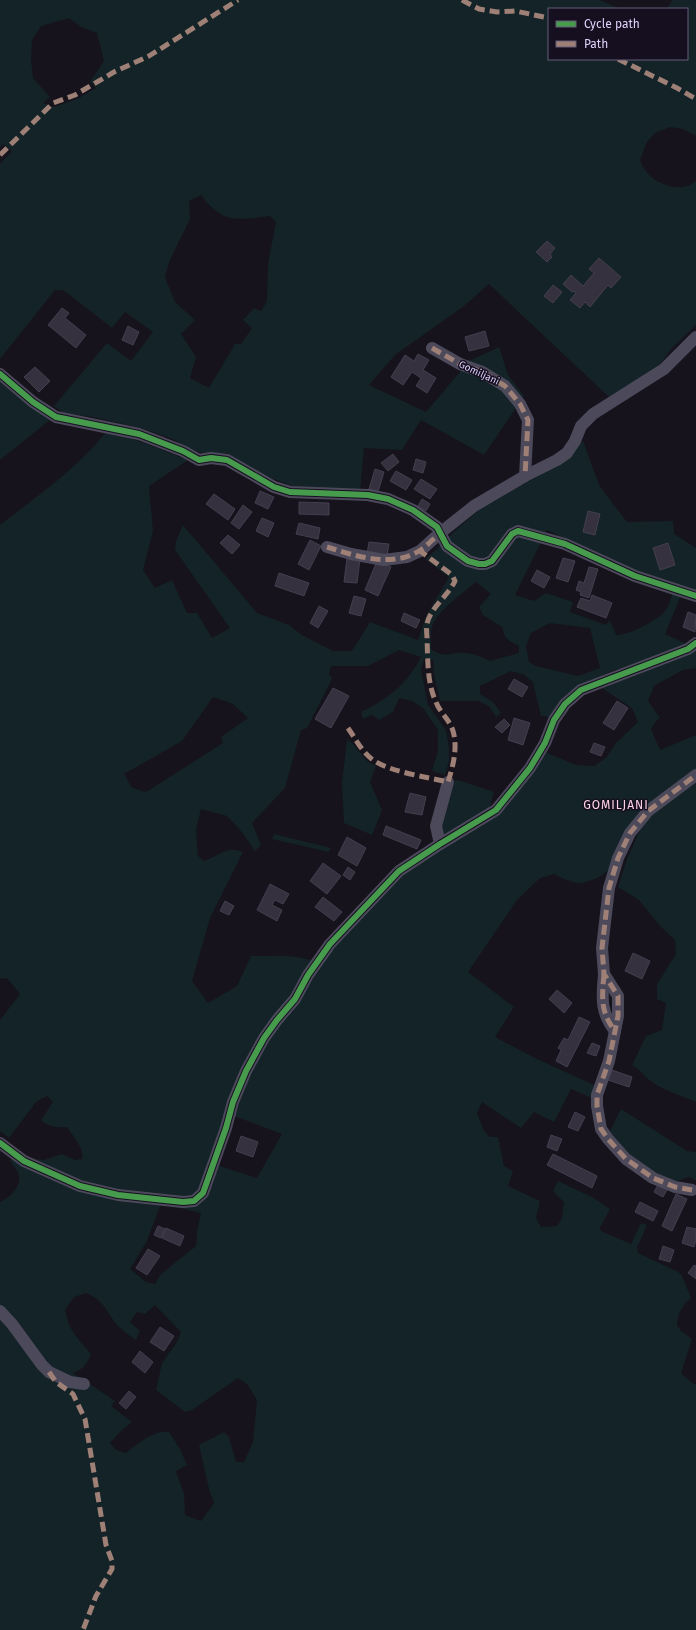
<svg xmlns="http://www.w3.org/2000/svg" width="696" height="1630" viewBox="0 0 696 1630" font-family="'Fira Sans',sans-serif">
<rect width="100%" height="100%" fill="#16131c"/>
<g fill="#132327" fill-rule="evenodd">
<path d="M0 0H600L620 9H549V59H687V9H667L672 0H696V136L683 129 670 127 655 133 647 142 640 160C642 164 643 168 646 171 656 185 682 194 696 181V325L671 349 658 367 609 397 489 284 464 306 395 355 369 385 426 412 469 361 499 347 508 375 524 396 484 455 421 420 402 450 364 448 360 491 295 487 258 473 233 459 228 453H203L185 447 173 439 141 428 93 417 64 413 54 406 107 343 131 361 153 332 125 312 112 328 63 290H55L0 359V164L12 151 3 144 0 147ZM69 18 81 27 97 33 104 61 90 82 96 88 77 99 54 107 43 103 50 97 33 78 31 60 32 40 41 26ZM201 195C223 224 236 220 270 216L276 222 268 264 267 301 261 311 254 308 243 320 252 328 241 344H235L209 388 190 378 196 357 181 334 195 320 175 302 165 277 169 262 190 219 189 201Z"/>
<path d="M0 382 50 420 0 460Z"/>
<path d="M106 432 136 440 188 460 149 486 153 531 143 570 155 588 172 580 187 613H197L212 638 230 628 175 550 176 541 183 525 257 613 289 625 302 635 333 651H352L370 622 418 640 426 616 449 577 425 559 436 550 459 527 483 507 536 477 583 441 599 485 627 522 673 521 674 534 696 548V591L637 572 547 530 515 595 534 601 546 593 573 602 570 612 606 625 610 620 616 635C628 636 658 620 666 610 669 605 671 597 673 592L681 595 665 634 689 645 617 670 616 669 572 690 564 697 551 717 541 716 533 682 524 675 511 671 480 686V694L493 702 501 713 496 717 489 706 478 701H440L434 675 433 660 424 658 421 670 428 705 446 730 449 748V761L445 775 432 771 438 751V730L423 708 412 701 399 698 393 712 379 720 372 715 363 719 361 712C388 699 407 684 421 657L399 650 368 666H331L329 675 332 677 331 681 307 728 301 730 285 788 252 823 261 845 255 851 241 831 227 816 201 809 196 829 198 856 204 861C219 856 226 845 243 852L210 918 192 981 208 1003 237 986 251 956C278 956 296 953 321 964L334 946 403 875 506 808 545 752 576 765 594 766 606 758 616 743 638 722 632 708 600 687 696 648V668L683 670 654 686 648 701 660 718 656 721 651 729 660 750 696 735V1102C680 1095 661 1090 648 1079 641 1073 641 1070 632 1065L646 1036 662 1030 666 1003 657 999V984L676 954 675 940 660 926 639 900 618 887 627 859 640 830 628 826C621 840 617 855 610 868 606 876 585 884 577 883 569 881 561 878 554 874L540 878 517 900 468 972 514 1007 495 1037 535 1058 594 1085 592 1098 571 1089 554 1122 534 1112 521 1128 482 1102 477 1113 484 1131 490 1137H498L504 1166 513 1171 508 1186 540 1201 536 1218 541 1227 557 1226 562 1218 564 1202 553 1191 558 1181 594 1198 610 1209 600 1228 601 1231 631 1244 641 1223 647 1225 637 1248 638 1253 678 1272 682 1276 691 1298C682 1306 678 1312 677 1325L681 1331 692 1339 681 1373 692 1383 696 1384V1630H0V1202C10 1198 21 1187 19 1175 18 1170 13 1165 10 1161L13 1157 44 1160 62 1154 75 1160 82 1159C84 1148 73 1136 67 1127 58 1128 48 1127 41 1120L53 1102 47 1096 36 1102 9 1138 0 1131V1020L20 994 7 978 0 979V525C37 496 77 469 106 432ZM476 582 491 594 479 607 483 615 502 627 505 637 511 642 519 646V653L490 661C481 657 474 653 465 653 449 651 448 660 431 649 431 643 430 633 432 627 437 611 463 593 476 582ZM550 623 590 628 600 668 578 676 536 666 529 662 526 646 531 633ZM213 697 233 704 248 718 221 737 223 743 146 792 132 788 124 774 182 741ZM226 1113 282 1134 257 1178 210 1163ZM160 1206H171L201 1213 197 1231 196 1246 161 1274 155 1284 146 1282 130 1269 147 1241ZM86 1293C104 1300 107 1313 118 1326 123 1331 130 1336 136 1340L140 1331 130 1322 137 1312 145 1314 155 1305 181 1332 177 1342 162 1363 156 1390 185 1412 192 1410 238 1378 247 1384 257 1400 253 1442 244 1462H236L229 1437 224 1432 199 1445 209 1489 214 1503 201 1521 185 1515 184 1494 176 1471 187 1465 180 1449 169 1432C153 1430 139 1443 126 1453L116 1450 110 1443 121 1431 132 1422 111 1406 115 1401 73 1373C83 1369 87 1365 91 1354L75 1335 69 1325 65 1310 74 1297Z"/>
<path d="M347 740 352 743 367 761 376 766 370 782 382 810 372 835 344 823 342 783Z"/>
<path d="M458 780 494 792 489 809 446 837 442 834 441 827 453 781Z"/>
<path d="M274 834 331 848 329 852 272 839Z"/>
<path d="M621 1109 687 1151 696 1152V1180L688 1177 675 1182 657 1175 631 1155 609 1133Z"/>
</g>
<g fill="#36313e" stroke="#443e4f">
<path d="M547 241 555 248 550 254 552 257 547 262 536 252Z"/>
<path d="M599 258 621 277 611 288 608 285 590 307 585 302 580 308 570 300 576 293 574 291 572 292 563 284 571 275 583 286 594 273 589 269Z"/>
<path d="M553 285 562 292 553 303 544 296Z"/>
<path d="M62 308 69 313 65 318 86 335 76 348 48 325Z"/>
<path d="M128 326 139 332 133 345 122 340Z"/>
<path d="M485 331 489 346 469 351 465 337Z"/>
<path d="M418 354 429 360 423 370 436 378 427 393 416 386 421 378 412 372 403 385 391 377 405 355 414 361Z"/>
<path d="M35 367 50 381 39 392 24 377Z"/>
<path d="M393 454 399 462 388 471 381 463Z"/>
<path d="M416 459 426 462 423 473 413 470Z"/>
<path d="M375 469 384 472 378 492 369 489Z"/>
<path d="M396 471 412 480 406 490 390 481Z"/>
<path d="M421 479 437 489 430 499 414 489Z"/>
<path d="M260 491 274 497 268 509 255 503Z"/>
<path d="M214 494 235 509 228 520 206 504Z"/>
<path d="M422 499 430 504 426 511 418 506Z"/>
<path d="M299 502 329 503V515L299 514Z"/>
<path d="M243 505 252 512 239 529 231 523Z"/>
<path d="M588 511 600 514 595 535 583 532Z"/>
<path d="M262 518 274 523 268 537 256 531Z"/>
<path d="M299 523 320 528 318 539 296 534Z"/>
<path d="M228 535 240 545 232 554 220 543Z"/>
<path d="M310 540 321 546 309 570 298 564Z"/>
<path d="M369 542 389 544 387 556 367 554Z"/>
<path d="M668 543 675 565 660 570 653 548Z"/>
<path d="M347 558 360 559 357 583 344 582Z"/>
<path d="M563 558 575 561 568 582 556 578Z"/>
<path d="M377 561 391 567 378 596 365 590Z"/>
<path d="M589 567 598 569 589 598 580 595 581 592 576 590 579 581 584 583Z"/>
<path d="M537 570 550 577 544 588 531 581Z"/>
<path d="M279 573 309 583 304 596 275 586Z"/>
<path d="M592 595 612 603 606 618 577 607 581 598 590 601Z"/>
<path d="M354 596 366 599 361 616 349 613Z"/>
<path d="M319 606 328 611 318 628 310 623Z"/>
<path d="M688 612 696 615 695 632 683 627Z"/>
<path d="M404 613 420 620 416 628 401 621Z"/>
<path d="M514 679 528 687 522 697 508 689Z"/>
<path d="M333 688 349 696 331 728 315 719Z"/>
<path d="M617 701 628 708 614 730 603 723Z"/>
<path d="M514 718 530 723 523 745 508 740Z"/>
<path d="M504 719 510 725 502 733 495 727Z"/>
<path d="M594 743 605 747 601 756 590 752Z"/>
<path d="M410 793 426 797 422 815 405 812Z"/>
<path d="M386 826 421 840 417 849 383 835Z"/>
<path d="M347 837 366 848 357 866 338 855Z"/>
<path d="M323 863 341 876 327 894 310 881Z"/>
<path d="M348 867 355 872 350 880 343 875Z"/>
<path d="M270 884 289 894 283 904 275 900 272 905 282 910 277 921 257 910Z"/>
<path d="M323 897 342 912 334 921 315 907Z"/>
<path d="M225 901 234 906 229 915 220 911Z"/>
<path d="M633 953 650 961 642 979 625 971Z"/>
<path d="M557 990 572 1003 564 1013 549 999Z"/>
<path d="M579 1017 590 1022 567 1067 556 1061 561 1050 558 1048 564 1038 568 1040Z"/>
<path d="M592 1043 600 1046 596 1056 587 1053Z"/>
<path d="M612 1070 632 1077 629 1087 608 1080Z"/>
<path d="M575 1112 585 1117 578 1131 568 1127Z"/>
<path d="M551 1135 562 1139 557 1151 547 1147Z"/>
<path d="M241 1136 258 1142 253 1157 236 1151Z"/>
<path d="M553 1154 597 1176 592 1188 547 1165Z"/>
<path d="M659 1183 668 1188 663 1197 654 1192Z"/>
<path d="M676 1194 687 1199 672 1231 662 1226Z"/>
<path d="M640 1202 658 1211 653 1221 635 1212Z"/>
<path d="M158 1226 165 1229 161 1238 154 1235Z"/>
<path d="M687 1227 696 1229V1240L694 1247 682 1243Z"/>
<path d="M166 1228 184 1236 180 1246 162 1238Z"/>
<path d="M663 1246 674 1250 670 1262 659 1259Z"/>
<path d="M148 1249 160 1256 147 1275 136 1268Z"/>
<path d="M694 1265 696 1266V1279L688 1273Z"/>
<path d="M160 1327 174 1336 164 1351 150 1342Z"/>
<path d="M140 1351 153 1362 145 1373 132 1362Z"/>
<path d="M129 1391 136 1397 126 1409 119 1403Z"/>
</g>
<g fill="none" stroke-linecap="round" stroke-linejoin="round">
<g stroke="#4c495b" stroke-width="12">
<path d="M432 348 460 364 482 372 505 386 520 404 528 420 525 476"/>
<path d="M0 374 33 402 56 417 139 434 183 451 199 460 211 458 227 460 274 487 290 492 368 495 388 499 413 510 437 527 447 546 468 561 479 564H485L492 561 512 534 518 531 565 544 635 576 696 596"/>
<path d="M327 547 351 554 384 560 407 557 420 551 440 533 474 506 525 476 557 460 567 453 575 441 581 426 593 414 664 369 696 337"/>
<path d="M440 844 436 826 448 782"/>
<path d="M604 974C602 997 600 1012 615 1031"/>
<path d="M0 1143 24 1161 80 1186 118 1195 183 1202 194 1201 203 1193 226 1128 233 1102 246 1071 264 1038 277 1020 295 999 308 975 330 944 399 871 440 844 496 810 530 768 545 743 554 720 565 704 581 690 688 649 696 643"/>
<path d="M692 1190 675 1187 653 1178 626 1159 608 1139 601 1129 597 1106V1095L609 1061 618 1016V996L604 974 602 948 609 888 618 858 630 833 648 811 696 775"/>
<path d="M0 1311 12 1324 42 1365 49 1372 70 1382 84 1384"/>
</g>
<g stroke="#9e8076" stroke-width="5" stroke-dasharray="10 5" stroke-linecap="butt">
<path d="M462 0 479 9 497 12 515 11 549 18"/>
<path d="M618 59 677 88 696 99"/>
<path d="M0 155 53 103 75 95 114 72 149 56 238 0"/>
<path d="M432 348 460 364 482 372 505 386 520 404 528 420 525 476"/>
<path d="M327 547C355 556 392 568 419 551 427 546 433 539 440 533"/>
<path d="M348 728C355 738 362 752 373 760 390 772 427 777 448 782 453 766 458 748 453 731 450 720 440 713 436 702 427 683 428 661 427 639 427 635 426 629 427 624 430 608 448 596 455 581L452 575 420 551"/>
<path d="M604 974C602 997 600 1012 615 1031"/>
<path d="M692 1190 675 1187 653 1178 626 1159 608 1139 601 1129 597 1106V1095L609 1061 618 1016V996L604 974 602 948 609 888 618 858 630 833 648 811 696 775"/>
<path d="M49 1372 56 1382 73 1394 85 1419 106 1545 112 1561V1569L96 1596 83 1630"/>
</g>
<defs>
<g id="cycleway">
<path d="M0 374 33 402 56 417 139 434 183 451 199 460 211 458 227 460 274 487 290 492 368 495 388 499 413 510 437 527 447 546 468 561 479 564H485L492 561 512 534 518 531 565 544 635 576 696 596"/>
<path d="M0 1143 24 1161 80 1186 118 1195 183 1202 194 1201 203 1193 226 1128 233 1102 246 1071 264 1038 277 1020 295 999 308 975 330 944 399 871 440 844 496 810 530 768 545 743 554 720 565 704 581 690 688 649 696 643"/>
</g>
</defs>
<use href="#cycleway" stroke="#150f20" stroke-width="8"/>
<use href="#cycleway" stroke="#469c4c" stroke-width="6"/>
</g>
<g text-anchor="middle" dominant-baseline="central" stroke-width="3" stroke-linejoin="round" paint-order="stroke">
<g font-size="10" fill="#ded2fb" stroke="#150f20">
<text transform="translate(479 373) rotate(25)">Gomiljani</text>
</g>
<g font-size="12" letter-spacing="1" fill="#fbd3e5" stroke="#150f20">
<text x="616" y="805">GOMILJANI</text>
</g>
</g>
<rect x="548" y="8" width="140" height="52" fill="#150f20" stroke="#655d78"/>
<rect x="556" y="21" width="20" height="6" fill="#469c4c" stroke="#655d78"/>
<text x="584" y="28" font-size="12" fill="#ded2fb">Cycle path</text>
<rect x="556" y="41" width="20" height="6" fill="#9e8076" stroke="#655d78"/>
<text x="584" y="48" font-size="12" fill="#ded2fb">Path</text>
</svg>
